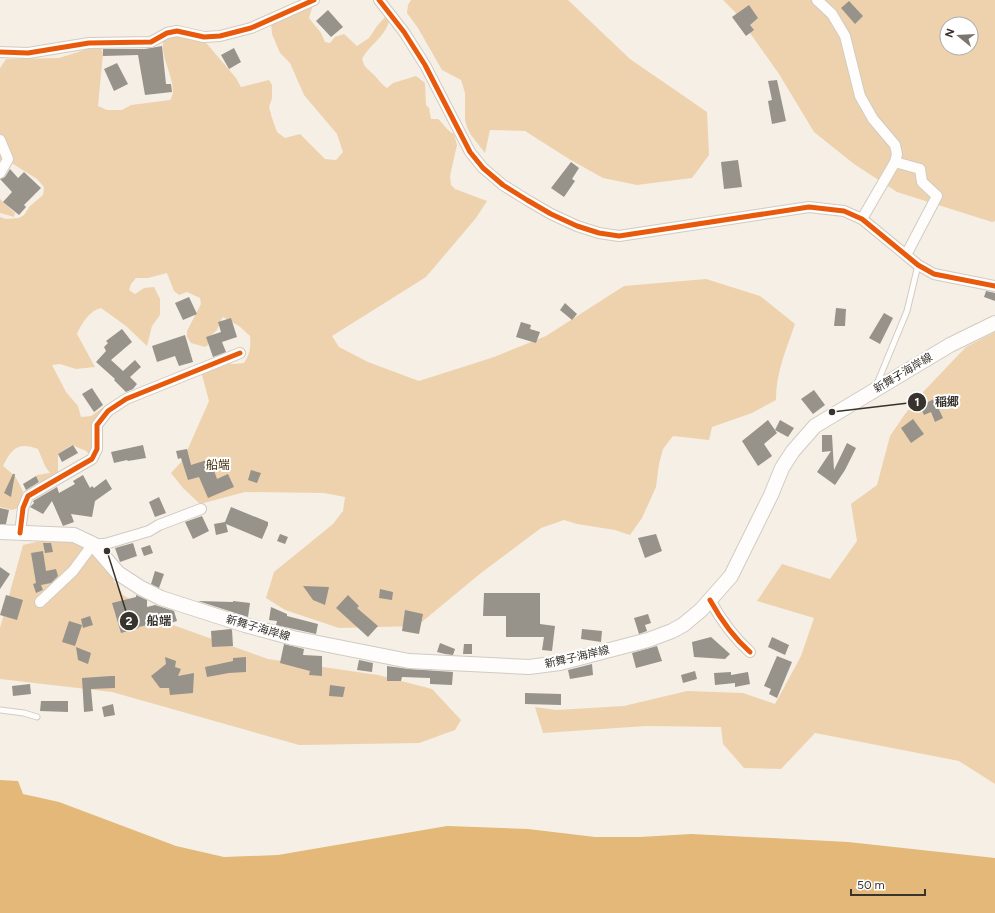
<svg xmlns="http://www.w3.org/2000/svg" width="995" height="913" viewBox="0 0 995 913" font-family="Figtree,'Noto Sans JP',sans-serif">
<rect width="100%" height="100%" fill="#f6efe5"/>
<g fill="#eed2ad" fill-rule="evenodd">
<path d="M411 0H568L630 59 707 112 709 155 692 178 637 185 603 178 569 159 525 131 490 130 485 153 471 135 467 127 465 120V93L461 80 442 70 418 28 407 13 408 5Z"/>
<path d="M723 0H995V221L992 222 897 192 854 164 814 132 779 74 735 12ZM947 24H971V48H947Z"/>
<path d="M313 5 309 18 321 33 325 42 330 43 335 37 344 34 357 46 369 38 377 26 385 17 389 22C384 38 369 45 362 59 365 69 367 68 373 74 378 79 381 84 387 88L393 83 416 76 425 83 426 105 429 108 431 119H438C444 124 447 131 454 134L457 145 450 176 451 185 455 189 487 201 476 218 426 277 332 336 339 347 368 362 419 381 494 357 546 336 624 286 706 279 760 296 795 324C786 350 776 372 776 400L752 413 712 427 709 440 673 436 663 449 659 464 656 487 642 518 630 535 615 530 577 524 564 520 541 528 481 573 417 626 339 628 285 610 266 598 274 572 333 524 343 511 345 497 324 493 245 492 200 504 183 488 171 473 183 460 209 401 201 371 223 363 235 364 244 363C250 354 251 346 250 336L239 326 223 317 221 320 217 330 209 337 208 345 205 347 191 343 187 337V331L201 304 200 298 187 292 179 295 174 291 167 273 148 278H136L131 284 129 290 135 294 144 288 154 287 160 299V315L152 326 147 346 126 326 101 308C89 311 82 323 77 334L95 367 76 369 60 364 52 365 66 392 78 406 81 417 91 416 108 404H111L90 455 86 451 72 445 58 454V476L41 484 36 476 37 475 50 473 45 466 38 449C18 441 11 449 3 466L15 476 23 491 20 503 16 509 12 510 0 507V217L6 219 19 218 24 215 30 206 43 195 44 187 37 179 13 164 11 150 3 144 4 158 0 170V68L6 59 59 58 94 47H101L103 54 98 106 107 110H122L131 105 170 100C180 87 160 59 163 42 164 38 168 35 170 32L202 38 236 78 241 87 269 80 272 85V98L269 107 272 118 277 132 285 138 300 134 325 159 336 160 343 152 337 134 304 95 290 63 280 53 272 34 271 23Z"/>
<path d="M0 199 15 213 14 217 0 213Z"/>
<path d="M995 332V784L959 761 815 733 781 769 744 768 723 744 721 727 646 726 543 733 535 707 556 710 624 706 687 691 743 693 775 704 801 656 814 618 757 601 782 564 830 579 857 541 851 504 877 485 890 436 905 414 924 391 966 347Z"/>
<path d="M62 536 91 545 123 595 173 625 268 659 378 675 432 689 461 720 455 730 419 743 299 745 112 692 0 679V628L23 545Z"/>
</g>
<path fill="#e3b878" d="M0 780 18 781 23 794 59 802 176 846 224 857 278 855 447 826 528 829 595 837H640L691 834 848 842 995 858V913H0Z"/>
<g fill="#97928a">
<path d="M849 1 863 16 855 24 841 8Z"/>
<path d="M749 5 758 18 750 25 754 30 746 36 732 17Z"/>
<path d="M328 10 343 27 331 37 316 21Z"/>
<path d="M162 46 166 84H171L172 92 145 95 138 55 103 56V49H145Z"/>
<path d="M234 48 241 62 229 69 221 55Z"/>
<path d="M117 63 128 84 114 91 104 69Z"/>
<path d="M777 80 786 121 772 124 768 101 772 100 768 81Z"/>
<path d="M738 160 742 187 724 189 721 162Z"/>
<path d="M571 162 579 168 572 179 575 181 564 197 551 188Z"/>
<path d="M10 169 18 178 24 172 41 188 24 205 26 207 19 215 3 202 12 192 0 179 5 177Z"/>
<path d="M986 291 995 293V301L984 297Z"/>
<path d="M189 297 197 314 183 320 175 303Z"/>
<path d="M565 303 577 314 572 320 560 310Z"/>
<path d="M836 308 846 309 845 326H834Z"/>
<path d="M884 313 893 318 880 344 869 338Z"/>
<path d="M231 318 237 337 222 342 226 352 213 357 206 337 221 332 218 322Z"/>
<path d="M521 322 531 325 530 329 540 332 536 343 516 337Z"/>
<path d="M122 329 132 342 111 360 123 371 135 360 141 367 130 377 137 384 133 389 126 392 114 380 115 379 96 362 106 351 104 347 108 343 106 341Z"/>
<path d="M185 335 193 362 179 366 175 356 157 362 152 346Z"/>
<path d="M92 388 103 405 94 412 82 394Z"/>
<path d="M814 390 825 405 813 414 801 399Z"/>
<path d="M934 399 943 418 935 422 931 412 924 415 920 406Z"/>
<path d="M913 419 924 434 911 443 901 428Z"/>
<path d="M768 420 777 433 764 444 772 456 758 466 742 441Z"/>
<path d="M780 420 794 428 788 437 775 430Z"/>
<path d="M822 435H832L834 470 847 443 856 448 845 470 835 485 817 472 831 451 822 452Z"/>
<path d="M73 445 78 453 62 462 58 454Z"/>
<path d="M143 445 146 458 128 461 127 460 114 463 111 452Z"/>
<path d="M187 449 191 465 210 459 217 479 228 474 234 487 208 498 199 477 188 480 181 458 178 459 176 451Z"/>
<path d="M251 470 261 473 257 483 248 480Z"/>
<path d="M13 474H15L11 497 4 493Z"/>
<path d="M83 475 90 488 92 486 94 488 106 479 112 489 95 501 92 517 71 514 74 522 63 526 52 501 43 514 30 507 34 503 33 501 57 487 59 493 75 484 73 481Z"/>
<path d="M36 476 39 482 26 490 23 484Z"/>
<path d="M159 497 166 513 155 517 149 502Z"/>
<path d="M231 507 268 522V525L262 539 226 524 228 532 216 535 214 524 225 522Z"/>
<path d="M0 508 9 510 6 524H0Z"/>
<path d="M202 516 209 531 193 539 185 522Z"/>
<path d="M280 534 288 537 285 544 277 541Z"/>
<path d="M656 534 662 551 645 558 638 538Z"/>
<path d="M43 543H51L53 552 45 553Z"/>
<path d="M133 543 137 556 120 562 115 548Z"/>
<path d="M150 545 153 553 144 556 141 548Z"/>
<path d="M43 551 46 571 56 569 58 576 51 583 41 585 43 590 36 593 33 584 36 583 31 553Z"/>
<path d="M0 567 10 574 0 589Z"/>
<path d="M155 571 164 574 159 588 151 584Z"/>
<path d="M303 586 329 587 325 605 313 600Z"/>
<path d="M380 589 393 592 392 600 379 598Z"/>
<path d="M484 593H540V624L555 626 552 651 542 650 544 637H506V616H483Z"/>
<path d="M6 595 23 600 17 620 0 615Z"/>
<path d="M136 595 147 600V607L155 605 174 611 177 621 164 625V622L138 627 139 628 121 633 112 603 136 597Z"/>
<path d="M348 595 359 606 357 608 378 626 368 637 336 608Z"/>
<path d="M198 601 233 602V601L250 603 248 617Z"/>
<path d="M271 607 287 614V616L318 624 316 634 276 625 277 621 269 620Z"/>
<path d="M405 610 423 614 419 634 402 631Z"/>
<path d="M648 614 651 623 645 625 647 631 639 634 634 618Z"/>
<path d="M90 616 93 625 83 628 81 619Z"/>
<path d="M69 621 82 625 75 646 62 642Z"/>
<path d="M231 629 232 630 233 646 212 647 211 631Z"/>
<path d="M582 629 602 631 601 642 581 639Z"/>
<path d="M711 637 730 654 725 659 694 657 692 642Z"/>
<path d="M772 637 789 645 785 655 768 647Z"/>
<path d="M440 643 455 649 453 655 445 654 437 652Z"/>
<path d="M284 644 304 649 303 655 322 656V676L309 675 310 671 280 663Z"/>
<path d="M464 644H472V654H463Z"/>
<path d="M657 646 662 661 636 668 632 653Z"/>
<path d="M76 647 91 653 88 664 78 660Z"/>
<path d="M777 656 792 662 777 698 769 694 771 689 764 686Z"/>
<path d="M165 657 176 661 175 667 181 669 178 676 194 673 193 693 170 695 169 688H160L151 676 166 664Z"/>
<path d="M246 657V672L229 673 207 677 205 667 233 661V658Z"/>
<path d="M359 660 373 663 372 672 357 670Z"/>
<path d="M592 664 593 675 570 679 568 670Z"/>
<path d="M387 666 409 669 453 672 452 685 430 684V678L402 677 401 681H387Z"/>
<path d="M695 671 697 679 683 683 681 675Z"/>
<path d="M731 672V675L748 672 750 684 735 687V683L715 685 714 673Z"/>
<path d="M111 676H115V688L91 689 93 711 84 712 82 678Z"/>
<path d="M30 684 31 694 13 696 12 686Z"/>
<path d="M330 685 345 687 343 697 329 696Z"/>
<path d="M525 693 561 694V705L525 704Z"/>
<path d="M41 701H68V712L40 711Z"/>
<path d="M113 704 115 715 104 717 102 707Z"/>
</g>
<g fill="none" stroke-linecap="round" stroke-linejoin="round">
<defs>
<g id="service">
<path d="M876 386 907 311 918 265"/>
<path d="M0 710 24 713 37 717"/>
</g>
<g id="minor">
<path d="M379 0 404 32 425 65 470 152 483 168 503 185 527 200 551 214 577 226 599 233 619 236 809 207 844 211 862 219 918 265 934 274 995 286"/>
<path d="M817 0 832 14 845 36 860 96 873 119 895 145 897 154 895 162 862 219"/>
<path d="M0 52 28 53 89 43 151 42 167 33 177 31 204 37 220 36 251 28 314 0"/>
<path d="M0 140 8 159 0 173"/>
<path d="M895 162 920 169 922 182 937 196 906 255"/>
<path d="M20 533 23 508 28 496 92 459 97 449V425L108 411 126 399 240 353"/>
<path d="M710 600C721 620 733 637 750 652"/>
<path d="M40 602 73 571 93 544H105L149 531 159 525 201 509"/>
</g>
<path id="secondary" d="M0 532 74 535 93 544 118 573 141 588 161 598 245 625 293 638 409 661 529 667 560 663 648 640 672 631 683 625 701 610 731 576 771 495 782 468 793 451 815 426 950 345 995 323"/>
</defs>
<use href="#service" stroke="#d0cbc3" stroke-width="7"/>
<use href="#minor" stroke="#d0cbc3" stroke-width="12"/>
<use href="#secondary" stroke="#d0cbc3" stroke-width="16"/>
<use href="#service" stroke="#fefdfb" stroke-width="5"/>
<use href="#minor" stroke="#fefdfb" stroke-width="10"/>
<use href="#secondary" stroke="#fefdfb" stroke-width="14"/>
<defs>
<g id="cycleway">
<path d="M379 0 404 32 425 65 470 152 483 168 503 185 527 200 551 214 577 226 599 233 619 236 809 207 844 211 862 219 918 265 934 274 995 286"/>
<path d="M0 52 28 53 89 43 151 42 167 33 177 31 204 37 220 36 251 28 314 0"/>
<path d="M20 533 23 508 28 496 92 459 97 449V425L108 411 126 399 240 353"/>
<path d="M710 600C721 620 733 637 750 652"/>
</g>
</defs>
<use href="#cycleway" stroke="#fff" stroke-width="8"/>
<use href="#cycleway" stroke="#e8590c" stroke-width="5"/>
</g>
<g text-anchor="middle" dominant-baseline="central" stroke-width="4" stroke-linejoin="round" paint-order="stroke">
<g font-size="11" fill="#38332c" stroke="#fff">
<text transform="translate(903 373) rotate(-31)">新舞子海岸線</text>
<text transform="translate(258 628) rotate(16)">新舞子海岸線</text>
<text transform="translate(577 657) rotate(-13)">新舞子海岸線</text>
</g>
<g font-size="12" fill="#452d09" stroke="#fff">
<text x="218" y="465">船端</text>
</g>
</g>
<path fill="none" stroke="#38332c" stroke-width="1.5" d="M832 412L917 402M107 551L129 621"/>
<g fill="#38332c" stroke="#fff" stroke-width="1.5">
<circle cx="832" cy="412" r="4"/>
<circle cx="107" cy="551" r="4"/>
<circle cx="917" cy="402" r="10"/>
<circle cx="129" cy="621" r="10"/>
</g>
<g font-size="12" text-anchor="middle" font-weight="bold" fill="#fff">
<text x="917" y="406">1</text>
<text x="129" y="625">2</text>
</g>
<g font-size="12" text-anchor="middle" font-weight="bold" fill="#38332c" stroke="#fff" stroke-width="4" stroke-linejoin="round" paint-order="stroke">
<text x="947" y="406">稲郷</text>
<text x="159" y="625">船端</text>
</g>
<g transform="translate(959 36) rotate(288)"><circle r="19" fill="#ffffff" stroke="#afadab"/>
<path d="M0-3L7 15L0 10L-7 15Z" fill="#7a756d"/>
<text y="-6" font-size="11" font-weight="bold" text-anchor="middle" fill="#38332c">N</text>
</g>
<path d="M851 889v6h74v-6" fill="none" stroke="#38332c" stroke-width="2"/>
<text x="857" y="889" font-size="12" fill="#38332c" stroke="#ffffff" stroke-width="3" paint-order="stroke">50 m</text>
</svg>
